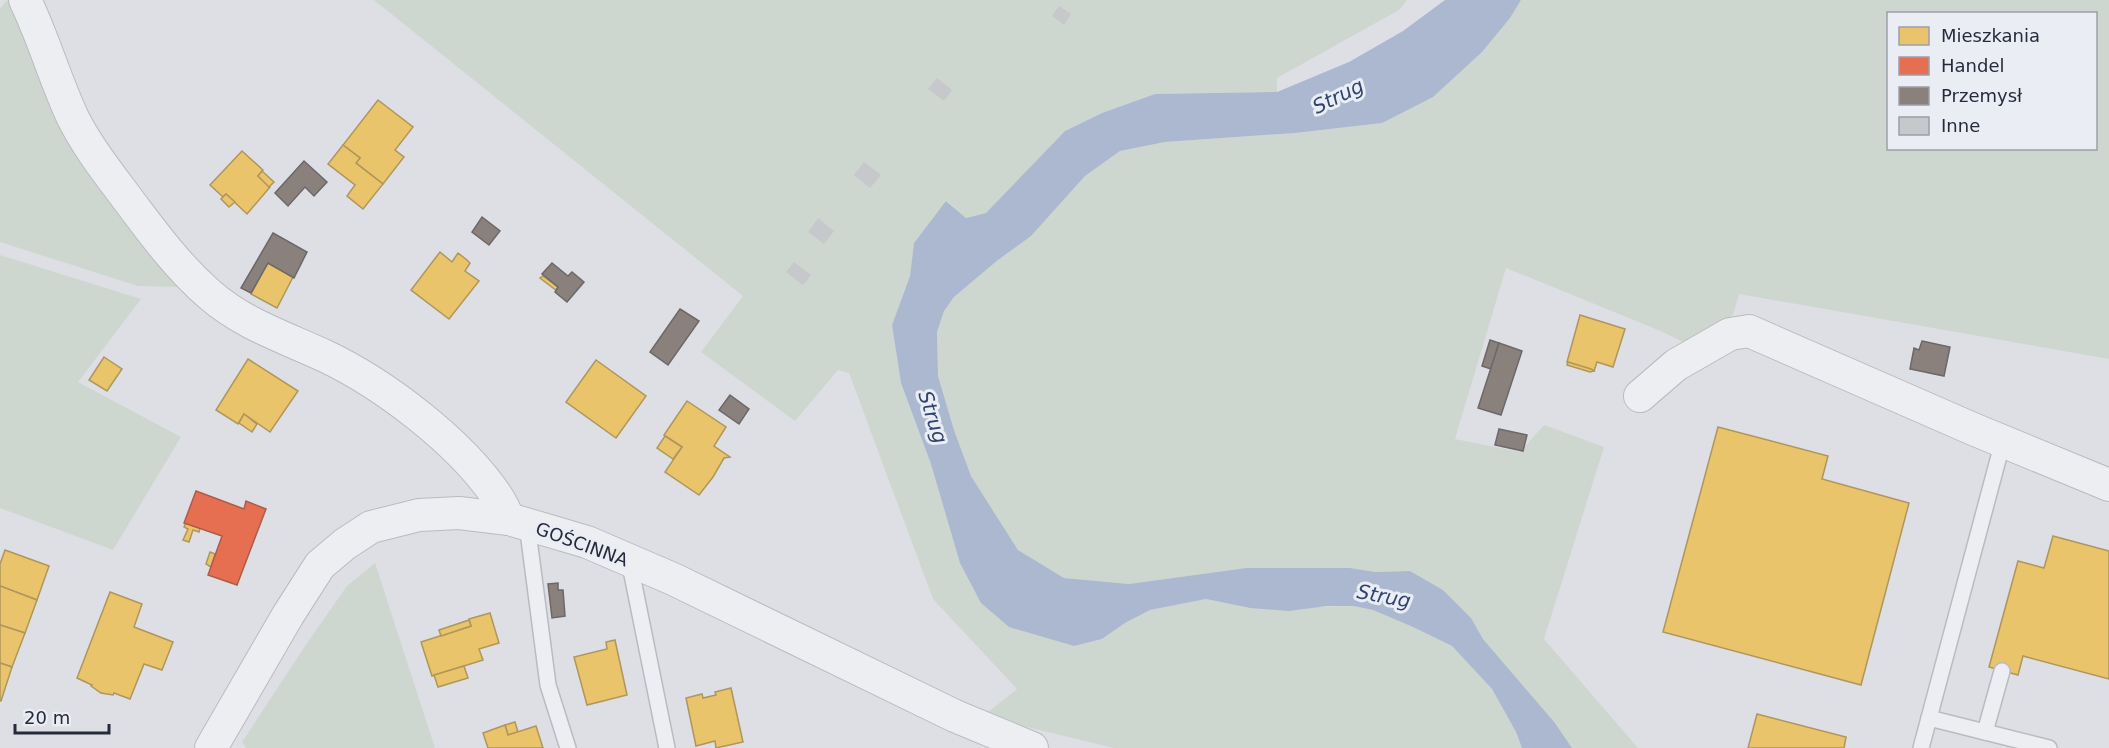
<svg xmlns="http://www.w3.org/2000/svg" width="2109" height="748" viewBox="0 0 2109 748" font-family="'DejaVu Sans',sans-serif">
<rect width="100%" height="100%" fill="#dedfe4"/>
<g fill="#cdd7cf" fill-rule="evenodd">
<path d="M7 0 37 55 179 287 138 286 0 242V9Z"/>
<path d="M374 0H1407L1399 10 1277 78V92L1155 94 1102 113 1065 131 986 213 966 218 947 201 914 243 910 276 892 325 901 383 931 464 1048 638 1074 646 1102 639 1125 623 1150 610 1206 599 1250 608 1353 606 1373 610 1413 627 1452 646 1492 689 1516 732 1522 748H1114L1023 726 988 712 1017 689 933 599 849 373 838 370 795 421 701 352 743 296Z"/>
<path d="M1521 0H2109V359L1739 294 1733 315 1693 347 1663 332 1506 268 1455 439 1520 452 1544 425 1604 447 1544 639 1638 748H1572L1555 723 1483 639 1471 618 1443 590 1410 571 1376 572 1350 568H1246L1129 584 1064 578 1018 550 971 476 954 430 938 376 937 332 944 311 954 297 998 260 1031 236 1085 176 1120 151 1165 142 1295 133 1382 123 1510 18ZM1888 14H2096V148H1888Z"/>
<path d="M0 255 141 299 78 382 181 437 113 550 0 508Z"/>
<path d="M375 563 435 748H246L242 742 305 646 347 586Z"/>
</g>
<path fill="#acb8d0" d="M1445 0H1521L1510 18 1482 52 1433 97 1382 123 1295 133 1165 142 1120 151 1085 176 1031 236 998 260 954 297 944 311 937 332 938 376 954 430 971 476 1018 550 1064 578 1129 584 1246 568H1350L1376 572 1410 571 1443 590 1471 618 1483 639 1555 723 1572 748H1522L1516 732 1492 689 1452 646 1413 627 1373 610 1353 606H1327L1289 611 1250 608 1206 599 1150 610 1125 623 1102 639 1074 646 1009 627 981 603 960 563 931 464 901 383 892 325 910 276 914 243 946 201 966 218 986 213 1065 131 1102 113 1155 94 1277 92 1349 62 1403 31Z"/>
<g fill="#e9c46a" stroke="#ae965c" stroke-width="1.5">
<path d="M378 100 413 127 395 150 404 157 383 184 356 163 360 158 343 145Z"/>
<path d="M343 145 360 158 356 163 383 184 363 209 347 196 355 185 328 164Z"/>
<path d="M242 151 263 170 258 176 270 187 247 214 226 194 223 197 210 185Z"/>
<path d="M262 171 274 182 269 187 258 176Z"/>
<path d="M226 194 235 202 229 207 221 199Z"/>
<path d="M440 252 452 262 458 253 467 260 470 263 465 271 479 281 449 319 411 290Z"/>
<path d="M268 263 293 277 277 308 251 294Z"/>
<path d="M543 276 558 287 557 291 540 278Z"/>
<path d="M1580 315 1625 329 1613 367 1597 362 1594 371 1567 362Z"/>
<path d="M104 357 122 369 107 391 89 380Z"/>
<path d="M248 359 298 391 270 432 244 414 238 424 216 410Z"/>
<path d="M596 360 646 396 616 438 566 402Z"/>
<path d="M1568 362 1591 369 1594 371 1590 372 1567 365Z"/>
<path d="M687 401 726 427 714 446 730 457 724 458 713 477 699 495 665 472 682 447 664 435Z"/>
<path d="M244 414 257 424 252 432 239 423Z"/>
<path d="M1718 427 1828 456 1822 479 1909 503 1861 685 1663 632Z"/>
<path d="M665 436 682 447 673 459 657 448Z"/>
<path d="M186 523 200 528 199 532 193 530 189 542 183 540 188 529 184 527Z"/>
<path d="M2053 536 2109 551V679L2023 656 2018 675 1989 667 2018 561 2044 568Z"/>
<path d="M5 550 49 566 37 600 0 586V564Z"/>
<path d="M210 552 215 554 211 567 206 564Z"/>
<path d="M0 586 37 600 25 633 0 625Z"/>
<path d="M110 592 142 604 134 627 173 642 162 670 144 664 130 699 114 693 113 695 101 693 91 686 92 685 77 678Z"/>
<path d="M490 613 499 643 479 649 483 660 432 676 421 642 471 626 469 619Z"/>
<path d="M469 620 471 626 441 636 439 630Z"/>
<path d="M0 625 25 633 12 667 0 663Z"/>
<path d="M615 640 627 695 587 705 574 657 607 649 606 642Z"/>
<path d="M0 663 12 667 1 701H0Z"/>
<path d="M464 666 468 678 438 687 434 675Z"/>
<path d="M731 688 743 742 716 748 715 741 696 746 686 698 702 694 703 698 716 695 715 692Z"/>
<path d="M1757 714 1846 737 1844 748H1748Z"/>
<path d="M515 722 518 732 508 735 505 725Z"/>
<path d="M505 725 508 735 536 726 543 748H488L483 733Z"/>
</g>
<path fill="#e76f51" stroke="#ad5b4b" stroke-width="1.5" d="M196 491 244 509 246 501 266 509 237 585 208 575 222 536 184 523Z"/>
<g fill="#8a817c" stroke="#6c6769" stroke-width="1.5">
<path d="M304 161 327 182 314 196 305 187 288 206 275 193Z"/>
<path d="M482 217 500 231 489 245 472 232Z"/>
<path d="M273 233 307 252 294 278 268 263 251 293 241 288Z"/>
<path d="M552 263 568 276 572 272 584 282 567 302 555 292 558 287 542 274Z"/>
<path d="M680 309 699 321 668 365 650 352Z"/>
<path d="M1490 340 1499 343 1491 369 1482 366Z"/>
<path d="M1922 341 1950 347 1944 376 1910 369 1914 348 1919 350Z"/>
<path d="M1499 343 1522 351 1501 415 1478 408Z"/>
<path d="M730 395 749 409 739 424 719 410Z"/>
<path d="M1499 429 1527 435 1523 451 1495 445Z"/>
<path d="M558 583V590H563L565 616 552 618 548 584Z"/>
</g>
<g fill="#c6c8cc">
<path d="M1059 6 1071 14 1064 25 1052 16Z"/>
<path d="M937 78 952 90 944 101 928 89Z"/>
<path d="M864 162 881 175 870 188 854 175Z"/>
<path d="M818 218 834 231 824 244 808 232Z"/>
<path d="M794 262 811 275 803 285 786 272Z"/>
</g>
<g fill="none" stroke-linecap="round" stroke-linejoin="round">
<defs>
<g id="lane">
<path d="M527 524 548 685 568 748"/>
<path d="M629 560 667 748"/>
<path d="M1929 718 2049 748"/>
<path d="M1985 732 2002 671"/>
<path d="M1921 748 2003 441"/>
</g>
<g id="street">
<path d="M25 0C44 39 55 80 73 118 88 148 109 174 129 201 154 234 177 266 209 294 243 324 284 337 325 356 384 384 459 441 496 495 501 502 505 511 509 519"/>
<path d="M1640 396 1676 365 1730 334 1749 331 1973 429 2109 485"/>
<path d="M211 748 288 615 320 565 345 544 371 527 419 515 459 513 509 519 587 542 673 579 955 716 1032 748"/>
</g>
</defs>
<use href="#lane" stroke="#babbc0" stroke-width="18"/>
<use href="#street" stroke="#babbc0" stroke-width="34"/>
<use href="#lane" stroke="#edeef1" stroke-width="15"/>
<use href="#street" stroke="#edeef1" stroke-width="32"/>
</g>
<g text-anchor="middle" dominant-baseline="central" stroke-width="6" stroke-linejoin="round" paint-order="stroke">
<g font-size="18" fill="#262b3c" stroke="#ebedf4">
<text transform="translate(582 544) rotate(20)">GOŚCINNA</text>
</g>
<g font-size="20" font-style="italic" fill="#304470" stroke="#ebedf4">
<text transform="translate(1338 96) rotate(-26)">Strug</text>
<text transform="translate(933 417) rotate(72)">Strug</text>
<text transform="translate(1384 596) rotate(11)">Strug</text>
</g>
</g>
<rect x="1887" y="12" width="210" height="138" fill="#ebedf4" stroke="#9c9faa" stroke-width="1.5"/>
<rect x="1899" y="27" width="30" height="18" fill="#e9c46a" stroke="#9c9faa" stroke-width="1.5"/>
<text x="1941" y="42" font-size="18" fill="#262b3c">Mieszkania</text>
<rect x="1899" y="57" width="30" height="18" fill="#e76f51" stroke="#9c9faa" stroke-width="1.5"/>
<text x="1941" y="72" font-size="18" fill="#262b3c">Handel</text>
<rect x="1899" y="87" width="30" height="18" fill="#8a817c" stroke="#9c9faa" stroke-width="1.5"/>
<text x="1941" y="102" font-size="18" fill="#262b3c">Przemysł</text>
<rect x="1899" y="117" width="30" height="18" fill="#c6c8cc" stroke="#9c9faa" stroke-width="1.5"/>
<text x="1941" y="132" font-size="18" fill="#262b3c">Inne</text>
<path d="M15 724v9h94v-9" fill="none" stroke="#262b3c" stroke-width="3"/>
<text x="24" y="724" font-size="18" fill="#262b3c" stroke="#ebedf4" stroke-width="4.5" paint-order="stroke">20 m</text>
</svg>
